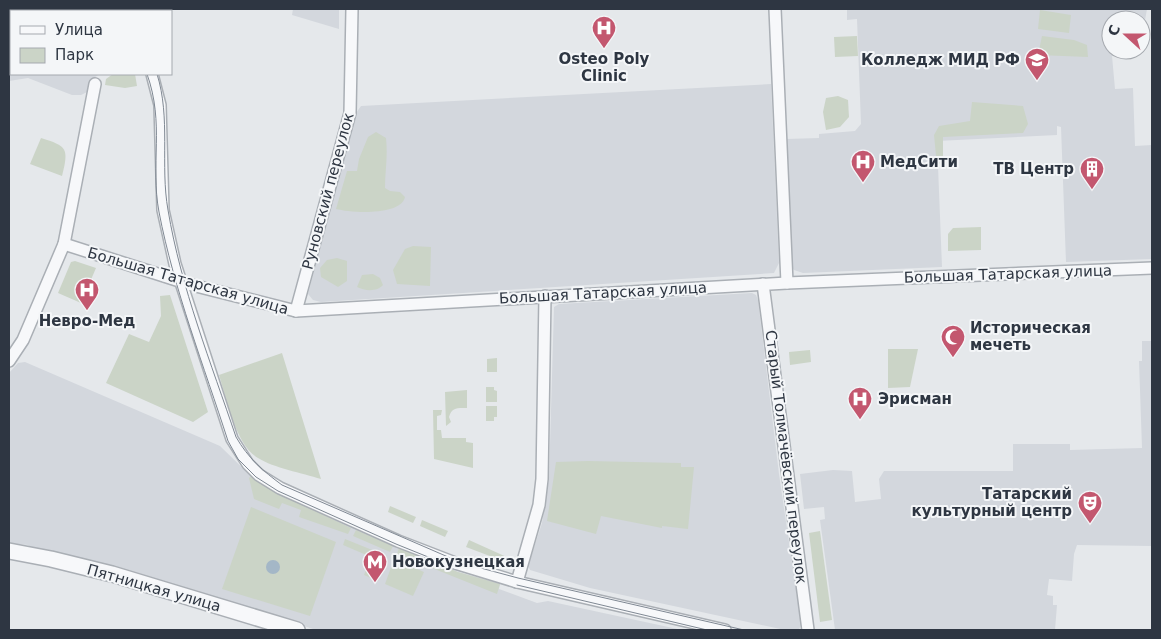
<svg xmlns="http://www.w3.org/2000/svg" width="1161" height="639" viewBox="0 0 1161 639" font-family="'DejaVu Sans',sans-serif">
<rect width="100%" height="100%" fill="#e5e8eb"/>
<g fill="#d3d7dd">
<path d="M9 9H119L120 11H11V74H100L95 77 89 91 81 95H72L28 78 9 81Z"/>
<path d="M293 9H339V29L292 15Z"/>
<path d="M847 9H1147L1141 43V20H1111V50H1140V53L1112 56 1115 89 1133 88 1135 146 1152 145V259L1066 262 1061 127 1057 126V135L937 141 942 267 803 273 794 270 792 267 786 139 819 138V134L855 131 861 124 857 19 847 20Z"/>
<path d="M771 84 779 263 774 273 321 302 313 300 308 294 356 113 361 106Z"/>
<path d="M752 293 756 295 758 300 779 474 801 624 799 630H785L590 588 530 570 528 566 542 523 549 479 554 307 559 304Z"/>
<path d="M1142 341H1152V546L1077 545 1074 554 1072 581 1049 579 1047 595 1053 596V605H1057L1055 630H835L820 520 825 519 824 507 804 509 800 474 833 470 852 471 855 502 881 499 879 479 884 471H1013V444H1070V450L1142 448 1139 361H1142Z"/>
<path d="M25 362 220 446 255 480 277 493 399 548 458 572 500 584 499 589 537 603 548 601 682 630H316L280 618 32 550 28 545 9 543V373L18 363Z"/>
</g>
<g fill="#cbd4c7">
<path d="M1040 10 1071 15 1069 33 1038 29Z"/>
<path d="M857 36 858 56 835 57 834 37Z"/>
<path d="M1042 36 1074 40 1087 45 1088 57 1038 55Z"/>
<path d="M113 74H135L137 86 125 88 105 85 106 79Z"/>
<path d="M838 96 848 100 849 117 840 127 826 130 823 112 826 98Z"/>
<path d="M972 102 1023 106 1028 124 1023 133 943 137V160L937 166 934 135 939 126 970 121Z"/>
<path d="M376 132 386 138C388 157 385 171 385 188L390 191 400 192 405 197C401 216 351 213 336 209L347 171H357L359 159 368 137Z"/>
<path d="M41 138C67 146 69 148 62 176L30 164Z"/>
<path d="M981 227V250L948 251V234L953 228Z"/>
<path d="M413 246 431 247 430 286 397 284 393 270 405 249Z"/>
<path d="M337 258 347 261V281L338 287 321 277 320 268 327 260Z"/>
<path d="M75 261 96 268 81 303 58 293 71 262Z"/>
<path d="M373 274 380 278 383 285C377 292 365 291 357 287L362 275Z"/>
<path d="M170 295 208 412 193 422 106 383 129 334 149 342 161 316 160 296Z"/>
<path d="M888 349H918L910 387 888 388Z"/>
<path d="M810 350 811 362 790 365 789 352Z"/>
<path d="M282 353 321 479C302 473 274 468 258 458 236 446 226 397 219 375Z"/>
<path d="M497 358V372H487V359Z"/>
<path d="M486 387H494V390L497 391V402H486Z"/>
<path d="M467 390V408C457 408 452 407 449 417L451 422 446 426 445 392Z"/>
<path d="M486 406H497V417H494V421H486Z"/>
<path d="M433 410H442L441 415 437 416V430H441L442 438H466V442L473 443V468L434 459Z"/>
<path d="M588 461 681 463V467H694L688 529 662 526V528L601 516 596 534 547 521 556 462Z"/>
<path d="M251 476 277 493 351 528 348 534 299 517 301 510 282 503 279 509 254 499 249 478Z"/>
<path d="M390 506 416 517 413 523 388 512Z"/>
<path d="M251 507 336 542 310 616 222 589Z"/>
<path d="M422 520 448 531 445 537 420 526Z"/>
<path d="M356 530 393 546 390 552 353 536Z"/>
<path d="M820 531 832 620 820 622 809 533Z"/>
<path d="M345 539 387 556 378 581 364 575 371 557 343 545Z"/>
<path d="M469 540 511 559 510 560 503 561 466 547Z"/>
<path d="M399 548 458 572 500 584 497 594 397 554Z"/>
<path d="M394 559 424 572 413 596 385 584Z"/>
</g>
<circle fill="#a4b7c7" cx="273" cy="567" r="7"/>
<g fill="none" stroke-linecap="round" stroke-linejoin="round">
<defs>
<g id="minor">
<path d="M129 9 130 11"/>
<path d="M775 9 787 283"/>
<path d="M152 74 160 105 163 210 175 264 232 439 248 464 259 475 280 488 398 541 455 563 517 582 725 630"/>
<path d="M64 244 192 285 296 311 787 283 1152 268"/>
<path d="M763 284 808 630"/>
<path d="M296 311 350 113 352 9"/>
<path d="M9 361 23 340 64 244 95 84"/>
<path d="M517 582 539 505 542 479 545 296"/>
</g>
<path id="tertiary" d="M9 551 51 559 112 574 297 630"/>
</defs>
<use href="#minor" stroke="#aaafb5" stroke-width="14"/>
<use href="#tertiary" stroke="#aaafb5" stroke-width="18"/>
<use href="#minor" stroke="#f7f8fa" stroke-width="11"/>
<use href="#tertiary" stroke="#f7f8fa" stroke-width="15"/>
<g stroke="#7f8893" stroke-width="1">
<path d="M125 9V11"/>
<path d="M134 9 135 11"/>
<path d="M147 74C165 124 150 164 159 212 174 290 204 366 228 441L238 459 256 477 278 491 396 544 443 563"/>
<path d="M157 74C171 118 160 165 168 210 181 288 211 363 236 437 248 458 263 471 282 485L462 563 518 578 744 630"/>
<path d="M517 585 707 630"/>
</g>
</g>
<defs>
<symbol id="hospital-pin" viewBox="-11 -11 22 30"><path d="M0 17L-7.5 6A9.5 9.5 0 1 1 7.5 6Z" fill="#c3576f" stroke="#f4f6f8"/><path d="M-5-5h3v3.5h4V-5h3V5h-3V1.5h-4V5h-3Z" fill="#fff"/></symbol>
<symbol id="university-pin" viewBox="-11 -11 22 30"><path d="M0 17L-7.5 6A9.5 9.5 0 1 1 7.5 6Z" fill="#c3576f" stroke="#f4f6f8"/><path d="M0-5L7-2L0 1L-7-2ZM-4 1L0 2.5L4 1V4Q0 6-4 4Z" fill="#fff"/></symbol>
<symbol id="building-pin" viewBox="-11 -11 22 30"><path d="M0 17L-7.5 6A9.5 9.5 0 1 1 7.5 6Z" fill="#c3576f" stroke="#f4f6f8"/><path d="M-4-6H4V6H1V3H-1V6H-4ZM-2.5-4.3h1.7v1.8h-1.7ZM.8-4.3h1.7v1.8H.8ZM-2.5-1h1.7V.8h-1.7ZM.8-1h1.7V.8H.8Z" fill="#fff"/></symbol>
<symbol id="mosque-pin" viewBox="-11 -11 22 30"><path d="M0 17L-7.5 6A9.5 9.5 0 1 1 7.5 6Z" fill="#c3576f" stroke="#f4f6f8"/><path d="M3.5-4.9A6 6 0 1 0 3.5 4.9A5 5 0 1 1 3.5-4.9Z" fill="#fff"/></symbol>
<symbol id="theatre-pin" viewBox="-11 -11 22 30"><path d="M0 17L-7.5 6A9.5 9.5 0 1 1 7.5 6Z" fill="#c3576f" stroke="#f4f6f8"/><path d="M-5-5.5Q0-4 5-5.5V0Q5 5 0 6Q-5 5-5 0ZM-3.3-2.5H-1v1.5H-3.3ZM1-2.5H3.3v1.5H1ZM-2.8 1Q0 5.5 2.8 1Z" fill="#fff"/></symbol>
<symbol id="metro-pin" viewBox="-11 -11 22 30"><path d="M0 17L-7.5 6A9.5 9.5 0 1 1 7.5 6Z" fill="#c3576f" stroke="#f4f6f8"/><path d="M-5.5 5V-5H-3L0 0L3-5H5.5V5H3V-.5L0 4L-3-.5V5Z" fill="#fff"/></symbol>
</defs>
<g fill-rule="evenodd">
<use href="#hospital-pin" x="590" y="14" width="28" height="38"/>
<use href="#university-pin" x="1023" y="46" width="28" height="38"/>
<use href="#hospital-pin" x="849" y="148" width="28" height="38"/>
<use href="#building-pin" x="1078" y="155" width="28" height="38"/>
<use href="#hospital-pin" x="73" y="276" width="28" height="38"/>
<use href="#mosque-pin" x="939" y="323" width="28" height="38"/>
<use href="#hospital-pin" x="846" y="385" width="28" height="38"/>
<use href="#theatre-pin" x="1076" y="489" width="28" height="38"/>
<use href="#metro-pin" x="361" y="548" width="28" height="38"/>
</g>
<g text-anchor="middle" dominant-baseline="central" stroke-width="4" stroke-linejoin="round" paint-order="stroke">
<g font-size="15" font-weight="bold" fill="#2e3642" stroke="#f4f6f8" text-anchor="start">
<text x="604" y="59" text-anchor="middle">Osteo Poly<tspan x="604" dy="17">Clinic</tspan></text>
<text x="1020" y="60" text-anchor="end">Колледж МИД РФ</text>
<text x="880" y="162">МедСити</text>
<text x="1074" y="169" text-anchor="end">ТВ Центр</text>
<text x="87" y="321" text-anchor="middle">Невро-Мед</text>
<text x="970" y="328">Историческая<tspan x="970" dy="17">мечеть</tspan></text>
<text x="878" y="399">Эрисман</text>
<text x="1072" y="494" text-anchor="end">Татарский<tspan x="1072" dy="17">культурный центр</tspan></text>
<text x="392" y="562">Новокузнецкая</text>
</g>
<g font-size="15" fill="#2e3642" stroke="#f4f6f8">
<text transform="translate(328 191) rotate(-75)">Руновский переулок</text>
<text transform="translate(1008 274) rotate(-2)">Большая Татарская улица</text>
<text transform="translate(188 281) rotate(16)">Большая Татарская улица</text>
<text transform="translate(603 293) rotate(-3)">Большая Татарская улица</text>
<text transform="translate(786 457) rotate(83)">Старый Толмачёвский переулок</text>
<text transform="translate(154 588) rotate(16)">Пятницкая улица</text>
</g>
</g>
<rect width="1161" height="639" fill="none" stroke="#2e3642" stroke-width="20"/>
<rect x="10" y="10" width="162" height="65" fill="#f4f6f8" stroke="#a5a9af"/>
<rect x="20" y="26" width="25" height="8" fill="#f7f8fa" stroke="#a5a9af"/>
<text x="55" y="35" font-size="15" fill="#2e3642">Улица</text>
<rect x="20" y="48" width="25" height="15" fill="#cbd4c7" stroke="#a5a9af"/>
<text x="55" y="60" font-size="15" fill="#2e3642">Парк</text>
<g transform="translate(1126 35) rotate(291)"><circle r="24" fill="#f4f6f8" stroke="#a5a9af"/>
<path d="M0-4L9 19L0 12L-9 19Z" fill="#c3576f"/>
<text y="-8" font-size="14" font-weight="bold" text-anchor="middle" fill="#2e3642">С</text>
</g>
</svg>
